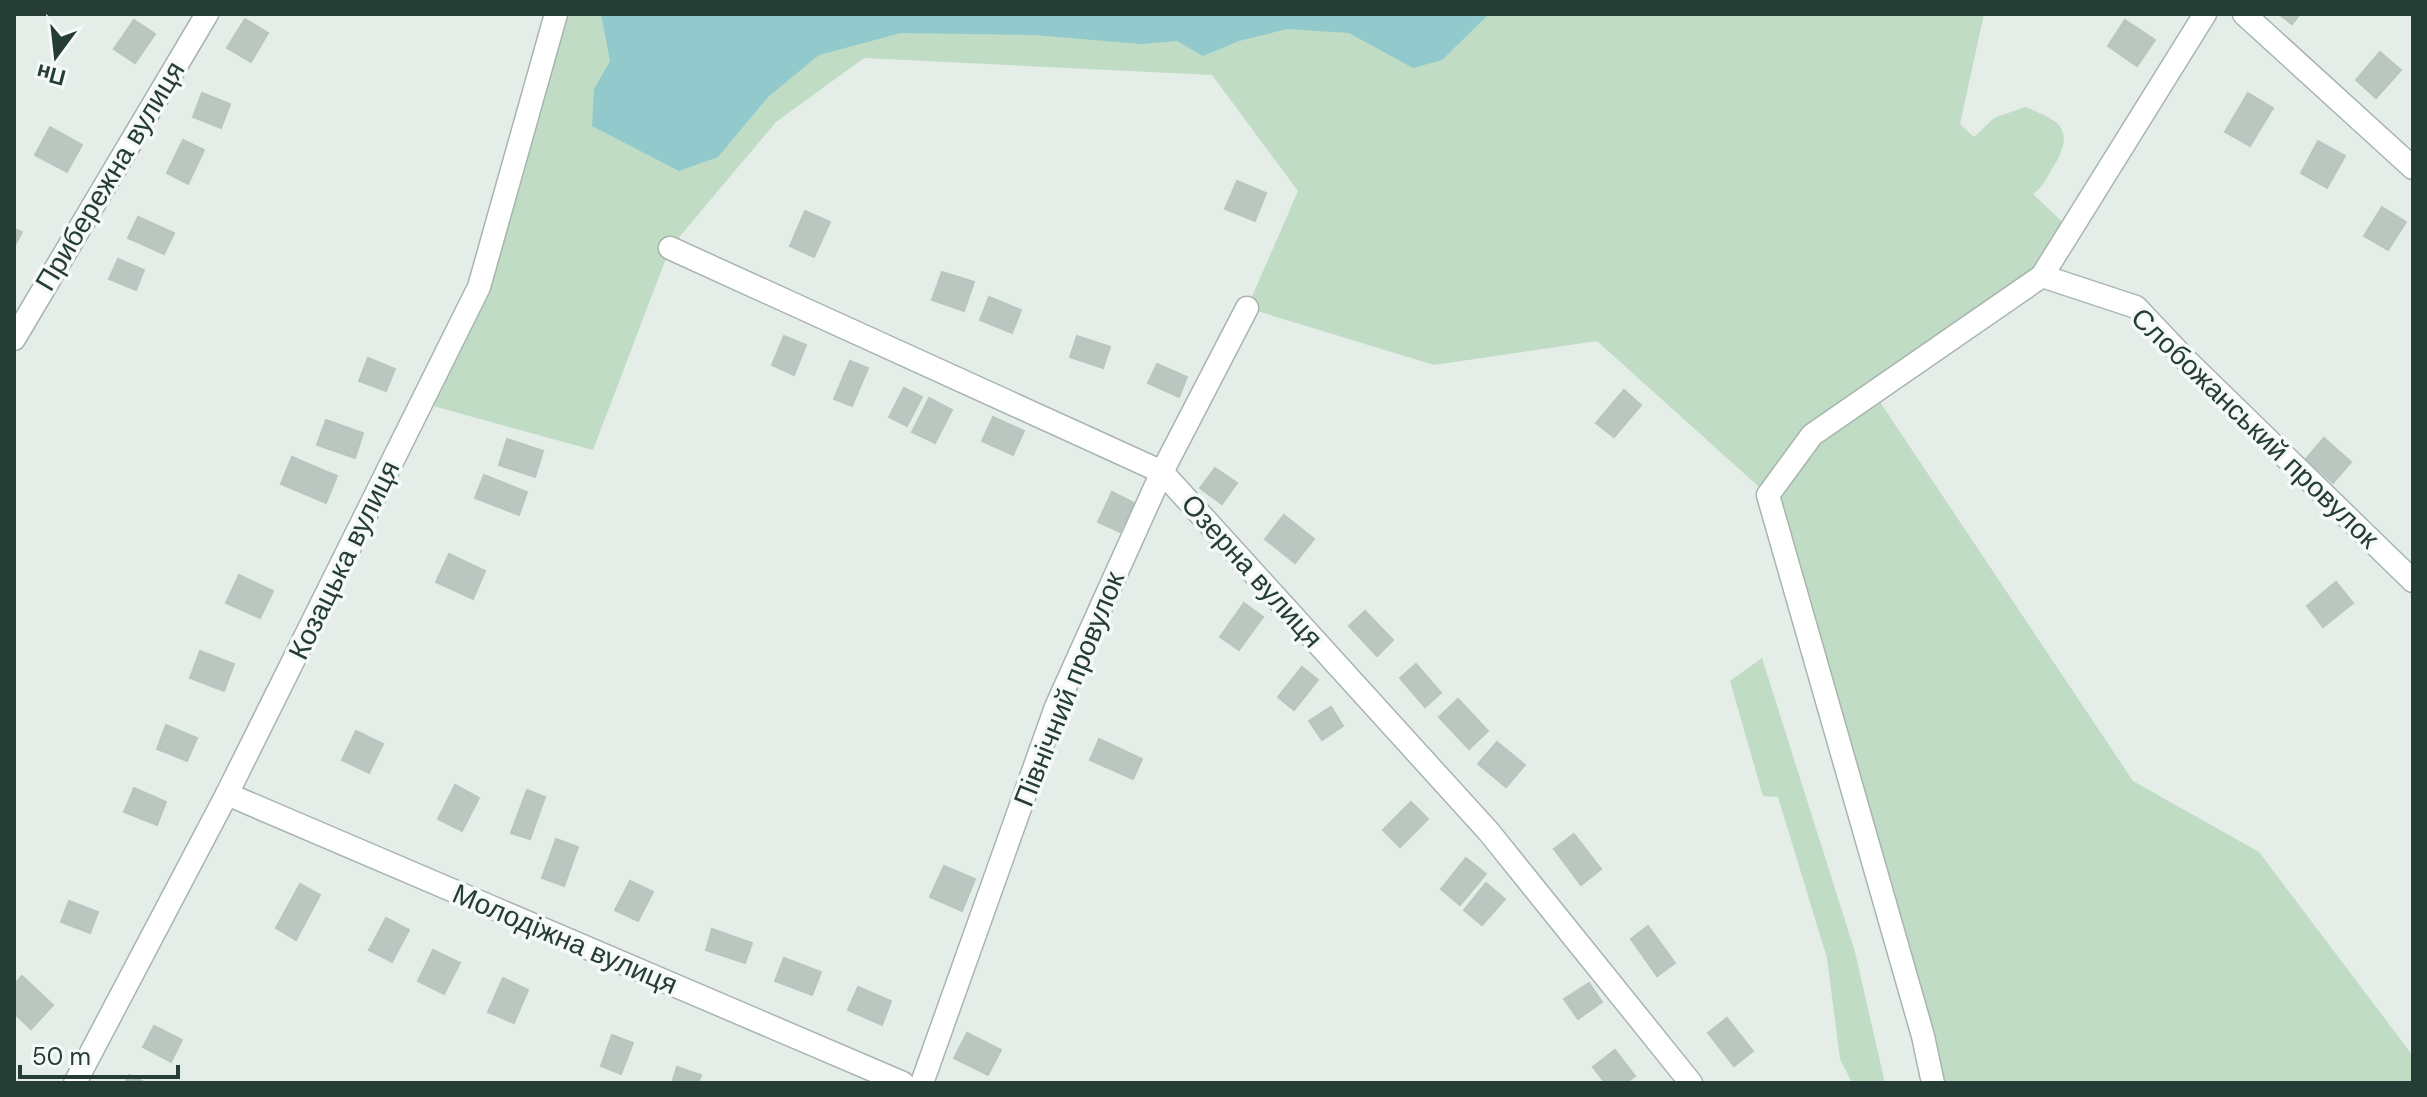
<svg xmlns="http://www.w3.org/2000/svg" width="2427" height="1097" viewBox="0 0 2427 1097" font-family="'DM Sans',sans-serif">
<rect width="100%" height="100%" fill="#e5ede8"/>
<g fill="#c0dcc5">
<path d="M556 14H1984L1960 124 1974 137 1994 118 2025 107C2057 120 2076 127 2055 164 2048 175 2044 186 2033 194L2071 230 2042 276 1874 393 2133 781 2259 852 2413 1056V1083H1933L1768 495 1597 341 1434 365 1247 308 1298 191 1212 75 864 58 776 122 670 248 593 450 422 403 479 287Z"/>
<path d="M1762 658 1855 952 1885 1083H1852L1840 1059 1827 958 1778 797 1763 796 1730 681Z"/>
</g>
<path fill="#92c9cc" d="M601 14H1489L1442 60 1413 68 1349 33 1287 29 1239 41 1203 56 1177 41 1141 44 1034 35 901 33 819 55 768 97 718 157 679 171 592 126 594 89 610 61Z"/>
<g fill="#bac7c1" stroke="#b8c6bf" stroke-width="2">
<path d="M2279 14H2300L2292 24Z"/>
<path d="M245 19 268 33 251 62 227 48Z"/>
<path d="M134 20 155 34 135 63 114 49Z"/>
<path d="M2125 20 2155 40 2137 66 2108 46Z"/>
<path d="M2380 52 2401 70 2376 98 2356 80Z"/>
<path d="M202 93 230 104 221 128 193 117Z"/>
<path d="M2248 93 2273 108 2250 146 2225 132Z"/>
<path d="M50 127 82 145 67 172 35 155Z"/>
<path d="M183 140 204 150 188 184 167 173Z"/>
<path d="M2318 141 2345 156 2327 188 2301 173Z"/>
<path d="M1237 181 1266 193 1255 221 1225 209Z"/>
<path d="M2382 207 2406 222 2388 250 2364 236Z"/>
<path d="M805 211 830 222 814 257 790 246Z"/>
<path d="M138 217 174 233 164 254 128 238Z"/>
<path d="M14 229 22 232 14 247Z"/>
<path d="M118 259 144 270 136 290 109 279Z"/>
<path d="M942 272 974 282 964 311 932 300Z"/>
<path d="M989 297 1021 310 1012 333 980 320Z"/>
<path d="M784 336 806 345 794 375 772 365Z"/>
<path d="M1077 336 1110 347 1103 368 1070 357Z"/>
<path d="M368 358 395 369 386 391 359 381Z"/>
<path d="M850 361 868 368 852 406 834 399Z"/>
<path d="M1157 364 1187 377 1179 397 1148 383Z"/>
<path d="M904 388 922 397 907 426 889 417Z"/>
<path d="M1624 390 1641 405 1614 437 1596 423Z"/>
<path d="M929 398 952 410 935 443 912 432Z"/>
<path d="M993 417 1024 431 1013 455 982 441Z"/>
<path d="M326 420 363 433 355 458 317 445Z"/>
<path d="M2324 438 2351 462 2333 483 2306 459Z"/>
<path d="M507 439 543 451 535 477 499 465Z"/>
<path d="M292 457 337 476 326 503 281 484Z"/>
<path d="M1215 468 1237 483 1222 504 1200 488Z"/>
<path d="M484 475 527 492 519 515 475 498Z"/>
<path d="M1112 492 1134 503 1120 532 1098 522Z"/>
<path d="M1284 515 1314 539 1295 563 1265 539Z"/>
<path d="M449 554 485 571 473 599 436 582Z"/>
<path d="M239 575 273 591 260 618 226 603Z"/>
<path d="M2336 582 2353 603 2323 627 2307 606Z"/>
<path d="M1244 603 1263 617 1239 650 1220 637Z"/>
<path d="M1365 611 1393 640 1377 656 1349 626Z"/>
<path d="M200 651 234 664 224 691 190 678Z"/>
<path d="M1416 664 1441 693 1425 707 1400 678Z"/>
<path d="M1302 667 1318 680 1294 710 1278 697Z"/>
<path d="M1458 699 1488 731 1469 749 1439 717Z"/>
<path d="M1331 707 1343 726 1322 740 1309 721Z"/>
<path d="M166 725 197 738 187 761 157 749Z"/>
<path d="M356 731 383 744 369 773 342 760Z"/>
<path d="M1099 739 1142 759 1133 779 1090 760Z"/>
<path d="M1497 742 1525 765 1506 787 1478 764Z"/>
<path d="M455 785 479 798 462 831 438 819Z"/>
<path d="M134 788 166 802 157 825 124 812Z"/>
<path d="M527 790 545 797 530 839 511 833Z"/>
<path d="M1411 802 1428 819 1400 847 1383 830Z"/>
<path d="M1574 834 1601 869 1581 885 1554 849Z"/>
<path d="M556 839 578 847 564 886 542 878Z"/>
<path d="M1466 858 1486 874 1460 905 1441 889Z"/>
<path d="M944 866 975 879 962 911 930 897Z"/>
<path d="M630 881 653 892 638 921 615 910Z"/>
<path d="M1486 883 1505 899 1482 925 1464 910Z"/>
<path d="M300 884 320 895 296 940 276 928Z"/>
<path d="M69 901 98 912 90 933 61 922Z"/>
<path d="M386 918 409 930 392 962 369 950Z"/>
<path d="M1648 926 1675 963 1657 976 1631 939Z"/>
<path d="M712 929 752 943 745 963 706 950Z"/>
<path d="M433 950 460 963 444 994 418 981Z"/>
<path d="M784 958 821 972 812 995 775 981Z"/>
<path d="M22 976 53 1005 31 1029 14 1013V985Z"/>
<path d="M503 978 528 990 514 1023 488 1012Z"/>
<path d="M1589 983 1602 1002 1578 1019 1564 999Z"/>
<path d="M858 987 891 1001 882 1025 848 1010Z"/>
<path d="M1727 1018 1753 1051 1734 1066 1708 1033Z"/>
<path d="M154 1026 182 1040 171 1062 143 1047Z"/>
<path d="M967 1033 1001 1050 988 1075 954 1058Z"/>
<path d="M612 1035 633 1043 621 1074 601 1066Z"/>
<path d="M1615 1050 1635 1076 1626 1083H1605L1593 1067Z"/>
<path d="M677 1067 701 1075 698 1083H672Z"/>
<path d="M129 1075 146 1083H125Z"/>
</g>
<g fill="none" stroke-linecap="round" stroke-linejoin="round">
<defs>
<g id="minor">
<path d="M2244 14 2413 168"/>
<path d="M670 248 1162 472 1489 832 1691 1083"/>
<path d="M2042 276 2136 307 2188 362 2413 581"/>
<path d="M14 339 207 14"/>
<path d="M227 794 903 1083"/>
<path d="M75 1083 227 794 479 287 556 14"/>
<path d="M922 1083 1056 707 1162 472 1247 308"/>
<path d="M1933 1083 1923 1036 1768 495 1812 435 2042 276 2205 14"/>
</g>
</defs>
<use href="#minor" stroke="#a8b5ae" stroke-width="25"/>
<use href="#minor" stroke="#fff" stroke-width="22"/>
</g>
<g text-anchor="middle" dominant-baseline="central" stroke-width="7" stroke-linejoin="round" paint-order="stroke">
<g font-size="28" fill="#253d34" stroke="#f5f9f7">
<text transform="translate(110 176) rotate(-59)">Прибережна вулиця</text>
<text transform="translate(2255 428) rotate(44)">Слобожанський провулок</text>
<text transform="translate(344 560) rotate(-64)">Козацька вулиця</text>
<text transform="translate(1252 571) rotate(48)">Озерна вулиця</text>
<text transform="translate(1069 689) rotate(-68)">Північний провулок</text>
<text transform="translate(565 939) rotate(23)">Молодіжна вулиця</text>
</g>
</g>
<rect width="2427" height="1097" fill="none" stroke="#253d34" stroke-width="32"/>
<g transform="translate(56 56) rotate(195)" stroke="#f5f9f7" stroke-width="6" paint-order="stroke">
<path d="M0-6L14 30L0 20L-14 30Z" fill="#253d34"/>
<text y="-12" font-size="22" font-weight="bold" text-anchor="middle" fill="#253d34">Пн</text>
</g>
<path d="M20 1065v12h158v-12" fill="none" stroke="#253d34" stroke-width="4"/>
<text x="32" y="1065" font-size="24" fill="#253d34" stroke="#f5f9f7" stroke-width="6" paint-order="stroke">50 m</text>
</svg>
